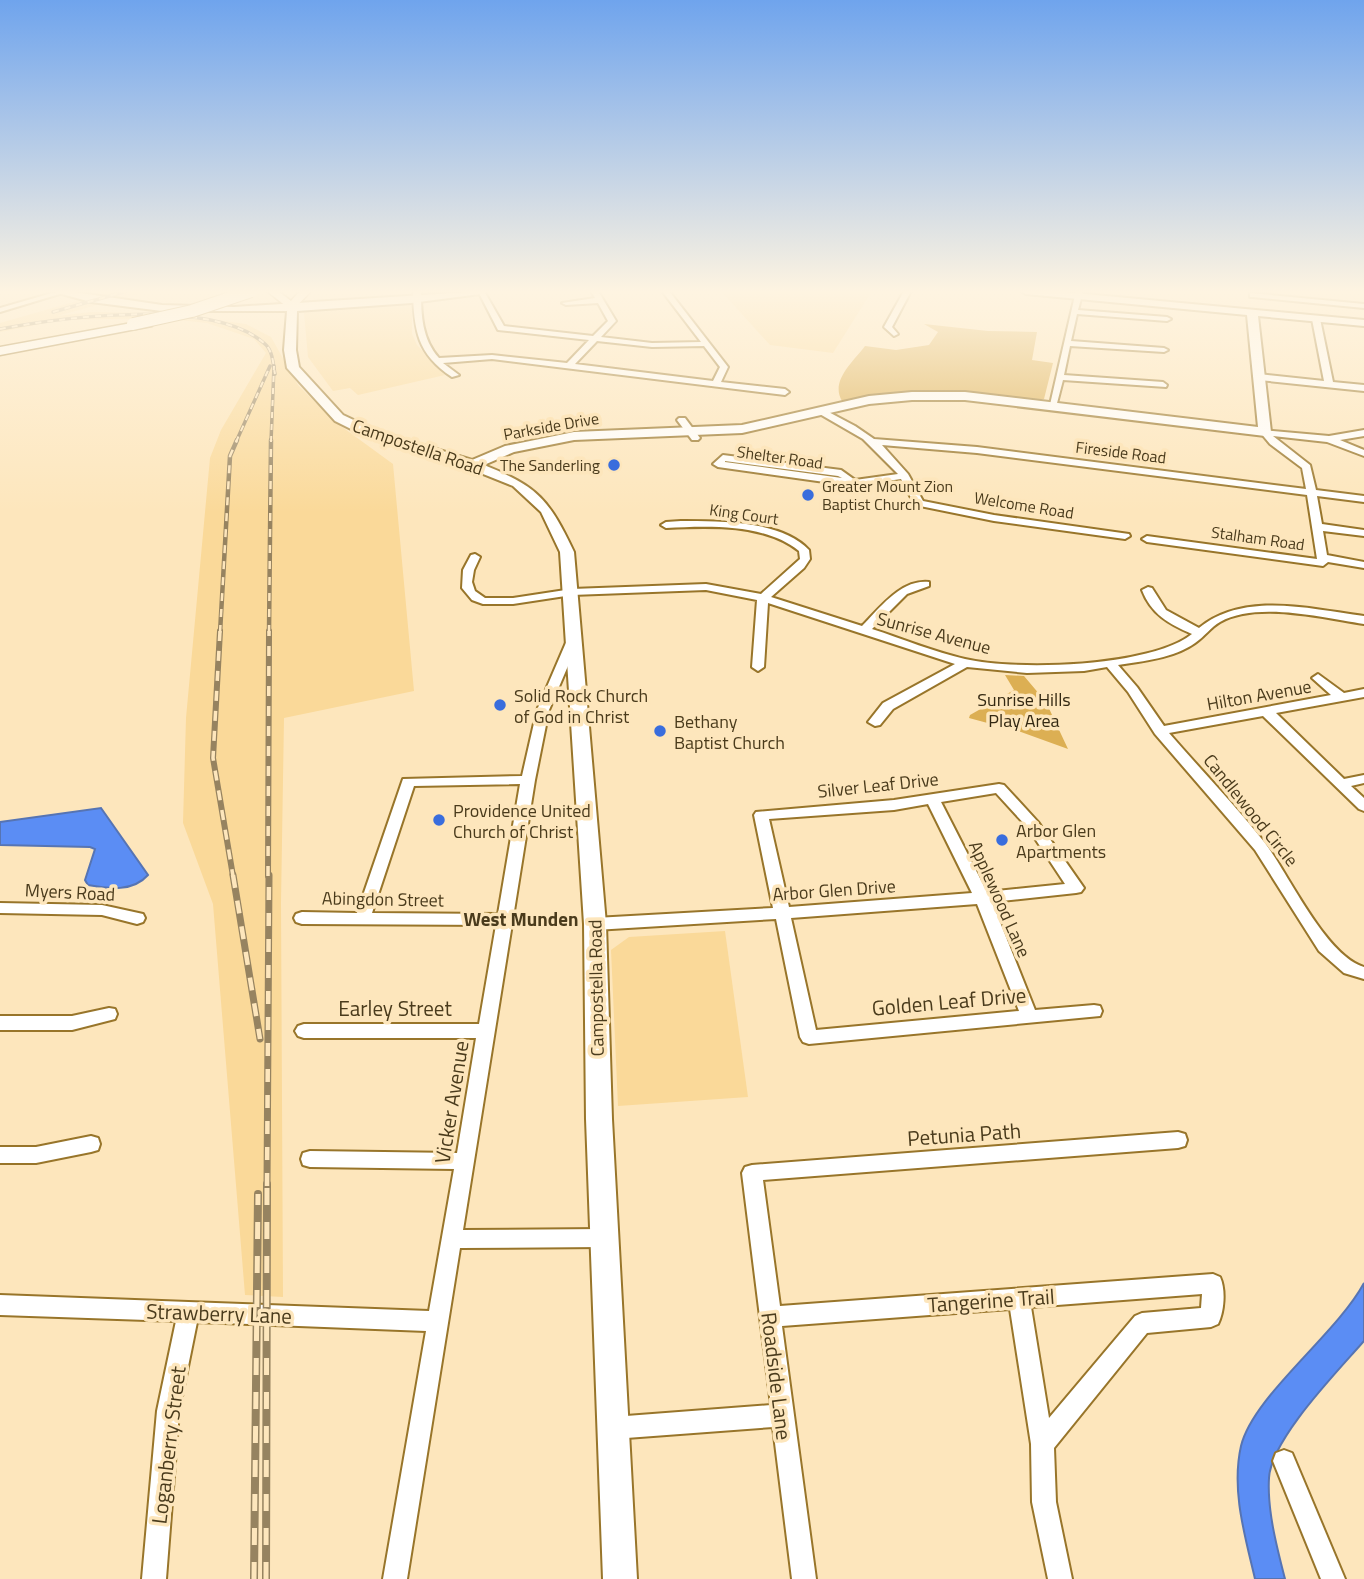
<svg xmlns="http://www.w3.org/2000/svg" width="1364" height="1579" viewBox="0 0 1364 1579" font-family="'Titillium Web',sans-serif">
<rect width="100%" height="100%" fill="#fde6bc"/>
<g fill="#fad999">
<path d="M112 291H148L57 316 91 312 163 313 246 324 271 337 298 385 334 421 393 464 414 691 284 718 281 903 283 1297 245 1295 213 904 183 823 186 718 210 458 221 430 266 353 254 339 207 323 159 318 61 320 0 332V323Z"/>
<path d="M721 291H872L833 353 770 345Z"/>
<path d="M403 303 412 305V334L417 345 445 375 358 395 350 388 333 391 308 357 304 313 310 310Z"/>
<path d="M725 931 748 1097 618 1106 611 950 629 937Z"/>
</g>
<g fill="#dcaf53">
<path d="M924 324 988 331 1037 332 1032 360 1053 363 1044 399 869 397 842 401C830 381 853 362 865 346L896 350 929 345 938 332Z"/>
<path d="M1005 675 1024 676 1046 702 1068 749 1021 732 969 718 970 715 1014 690Z"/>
</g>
<g fill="#5b8df4" stroke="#5674b3" stroke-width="2">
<path d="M101 808 148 875C133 892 109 889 88 885L85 880 95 849 90 847 0 845V822Z"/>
<path d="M1364 1283V1341C1338 1371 1271 1439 1269 1478 1267 1510 1277 1548 1285 1579H1255C1245 1536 1231 1490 1241 1446 1253 1396 1336 1335 1364 1283Z"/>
</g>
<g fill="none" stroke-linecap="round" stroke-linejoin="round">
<defs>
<g id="street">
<path d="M59 291 66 292 0 312V308Z"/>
<path d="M413 291H421C421 315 422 339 439 358L492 355 567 363 589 340 498 330 478 291H484L504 326 593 336 608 321 598 303 566 305 562 303 595 298 591 291H598L616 321 601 337 652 343 701 342 662 291H669L728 367 721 382 785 389 789 392 785 395 492 359 443 363 459 375 452 377C417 354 414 330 413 291ZM597 341 652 347 704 346 720 367 713 381 575 364Z"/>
<path d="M904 291H911L892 327 898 334 894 336 884 327Z"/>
<path d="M1076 291H1083L1078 310 1167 317 1171 319 1167 321 1077 314 1071 341 1164 348 1168 350 1164 352 1070 346 1064 375 1163 382 1167 385 1166 387 1063 380 1056 407 1049 409Z"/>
<path d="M1250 293 1364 304V308L1253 297H1250Z"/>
<path d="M1316 317 1320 319 1333 382 1364 385V391L1259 380 1255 377 1259 374 1324 381 1312 319Z"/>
<path d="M821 408 855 426 874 439 977 447 1306 489 1302 468 1270 444 1260 432 1262 430 1329 436 1364 430V436L1340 440 1364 450V456L1327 442 1273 436 1310 465 1316 490 1364 496V502L1317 496 1322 524 1364 530V536L1323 531 1327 555 1364 562V568L1328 562 1323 566 1147 542 1142 539 1147 536 1317 559 1307 495 977 453 882 445 908 474 923 501 994 515 1129 534 1130 536 1125 539 994 521 915 505 901 479 853 486 718 467 713 464 723 455 841 470 855 480 898 474 863 439 818 413V409ZM725 461 838 476 842 478 725 462Z"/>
<path d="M679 418H685L700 438 698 440H692L677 420Z"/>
<path d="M681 521C719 521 781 520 809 550L810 559 804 568 771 597 862 626C880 608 901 579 929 582V586L907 594 872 629C903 639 934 652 965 659 1016 671 1151 667 1192 634 1169 624 1151 614 1142 590L1148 587 1152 588 1166 610 1199 628C1244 591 1310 609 1364 616V624C1324 618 1257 601 1220 622 1211 627 1204 637 1195 643 1174 658 1144 661 1118 665L1137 687 1164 726 1331 695 1312 678 1318 674 1344 693 1364 689V697L1276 713 1344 779 1364 775V783L1351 786 1364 798V811L1359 809 1263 716 1169 733C1201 770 1235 805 1265 843 1289 875 1326 956 1364 967V979L1344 973 1319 951 1255 850 1155 734 1128 692 1107 667 1084 671 1027 673 967 667 893 709 880 725 875 726 868 722 883 703 955 664 768 603 764 667 758 671 752 667 757 600 706 590 572 595 513 604H483L472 600 462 588 463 570 471 555 475 554 480 557 474 570 472 582 475 591 485 598H513L572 589 706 584 761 594 800 559 799 551C764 523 708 526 666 528L661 525 666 522Z"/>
<path d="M574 634 580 638 549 710 535 780 463 1230 604 1229 611 1232 614 1238 611 1244 604 1247 460 1248 407 1579H383L426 1331 197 1322 179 1411 166 1579H142L157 1411 176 1321 0 1315V1295L429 1311 454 1169 310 1167 303 1165 301 1159 303 1153 310 1151 457 1153 476 1038H304L298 1036 295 1031 298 1026 304 1024H479L496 925 302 924 296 922 294 918 296 914 302 912 357 913 403 779 522 776 537 710 568 638ZM520 784 498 914 372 913 414 786Z"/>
<path d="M999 784 1004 785 1038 822 1084 888 1081 892 1076 893 992 902 1035 1010 1094 1005 1100 1006 1102 1011 1100 1016 809 1044 803 1042 800 1037 776 919 595 930 589 928 587 924 589 920 595 918 773 908 754 815 756 812 894 800ZM996 793 1028 828 1065 884 987 892 941 802ZM928 804 972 893 789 907 769 819 894 810ZM977 904 1019 1011 816 1030 791 918Z"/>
<path d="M0 903 102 905 143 914 145 918 143 922 137 924 102 915 0 913Z"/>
<path d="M109 1008 115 1009 117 1014 115 1019 72 1030H0V1016H72Z"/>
<path d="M1178 1132 1185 1134 1187 1140 1185 1146 1178 1148 763 1180 780 1306 1213 1274 1220 1277C1226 1290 1224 1312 1218 1324L1211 1327 1147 1333 1054 1448 1056 1502 1072 1579H1048L1032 1502 1031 1444 1010 1309 782 1326 816 1579H792L773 1427 613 1439 605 1436 602 1428 605 1420 613 1417 771 1405 742 1173 745 1167 752 1165ZM1202 1294 1201 1308 1142 1313 1135 1316 1049 1418 1031 1307Z"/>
<path d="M91 1136 98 1138 100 1144 98 1150 91 1152 36 1163H0V1147H36Z"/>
<path d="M1284 1450 1292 1453 1345 1579H1321L1273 1461 1276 1453Z"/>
</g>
<path id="secondary" d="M51 291H67L162 305 234 307 485 291 480 294 411 303 297 311 296 350 299 367 343 415 377 431 472 460 505 446 574 432 742 425 869 396 912 392H965L1258 427 1247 315 1026 294 1021 291H1053L1364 320V326L1258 316 1271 432 1265 436 965 400H912L869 404 742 433 574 440 514 452 484 465C539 487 549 500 574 552L606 924 612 1119 637 1579H603L586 1119 584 924 560 552 541 512 513 486 468 468 367 437 335 421 287 368 284 350 287 311H162L91 302Z"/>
<g id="primary">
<path d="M267 291H278L291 301 300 291H311L292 311Z"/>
<path d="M148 320 152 322V326L0 355V347Z"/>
</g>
</defs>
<use href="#street" stroke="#98752a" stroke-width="4"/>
<use href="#secondary" stroke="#98752a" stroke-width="4"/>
<use href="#primary" stroke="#98752a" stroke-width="3"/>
<use href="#street" fill="#fff" fill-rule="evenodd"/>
<use href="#secondary" fill="#fff" fill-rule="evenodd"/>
<use href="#primary" fill="#fff" fill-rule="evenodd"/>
<defs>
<g id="rail-far4">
<path d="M53 312 127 291"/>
<path d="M0 329C64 317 213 297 265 344 273 351 273 364 275 374"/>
<path d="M236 442 270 366"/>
<path d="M271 442 274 366"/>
</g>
<g id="rail-far3">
<path d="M220 633 230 456 237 440"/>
<path d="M269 633 271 440"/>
</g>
<g id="rail-far2">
<path d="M220 631 213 758 233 876"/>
<path d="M268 876 269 631"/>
</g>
<g id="rail-far1">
<path d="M233 875 260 1039"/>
<path d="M267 1186 269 875"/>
</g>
<g id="rail">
<path d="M254 1579 258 1194"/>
<path d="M266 1579 267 1184"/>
</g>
</defs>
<use href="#rail-far4" stroke="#968360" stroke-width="3.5"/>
<use href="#rail-far3" stroke="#968360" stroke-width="4.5"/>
<use href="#rail-far2" stroke="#968360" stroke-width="6"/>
<use href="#rail-far1" stroke="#968360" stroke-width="7"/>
<use href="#rail" stroke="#968360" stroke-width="8"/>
<use href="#rail-far4" stroke="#fde6bc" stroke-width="2" stroke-dasharray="6" stroke-linecap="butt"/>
<use href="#rail-far3" stroke="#fde6bc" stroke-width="2.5" stroke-dasharray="8" stroke-linecap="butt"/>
<use href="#rail-far2" stroke="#fde6bc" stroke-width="3.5" stroke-dasharray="10" stroke-linecap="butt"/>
<use href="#rail-far1" stroke="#fde6bc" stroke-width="4.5" stroke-dasharray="13" stroke-linecap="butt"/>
<use href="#rail" stroke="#fde6bc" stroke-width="5" stroke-dasharray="17" stroke-linecap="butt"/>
<defs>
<path id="primary-bridge" d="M133 324 192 311 251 291"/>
</defs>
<use href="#primary-bridge" stroke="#98752a" stroke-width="14" stroke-linecap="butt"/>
<use href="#primary-bridge" stroke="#fff" stroke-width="12"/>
</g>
<linearGradient id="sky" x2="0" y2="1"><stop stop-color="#6fa4ed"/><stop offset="0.57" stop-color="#fef4e1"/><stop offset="1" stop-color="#fef4e1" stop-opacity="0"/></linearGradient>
<rect width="1364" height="512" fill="url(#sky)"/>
<g fill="#396ddd" stroke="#fde6bc" stroke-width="2.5">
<circle cx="614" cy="465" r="7"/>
<circle cx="808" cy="495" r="7"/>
<circle cx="500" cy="705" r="7"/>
<circle cx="660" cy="731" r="7"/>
<circle cx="439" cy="820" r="7"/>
<circle cx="1002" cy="840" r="7"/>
</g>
<g text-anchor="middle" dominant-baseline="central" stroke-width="7" stroke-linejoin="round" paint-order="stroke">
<g font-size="16" fill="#4a3b1c" stroke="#fde6bc">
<text transform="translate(551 426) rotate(-10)">Parkside Drive</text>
<text transform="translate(1121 452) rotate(7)">Fireside Road</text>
<text transform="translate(780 457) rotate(8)">Shelter Road</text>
<text transform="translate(1024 505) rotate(9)">Welcome Road</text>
<text transform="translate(744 514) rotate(8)">King Court</text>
<text transform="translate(1258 538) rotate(8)">Stalham Road</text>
</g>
<g font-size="16" fill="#4a3b1c" stroke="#fde6bc" text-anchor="end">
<text x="600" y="465">The Sanderling</text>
<text x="822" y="486" text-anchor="start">Greater Mount Zion<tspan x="822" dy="18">Baptist Church</tspan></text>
</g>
<g font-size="18" fill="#4a3b1c" stroke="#fde6bc">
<text transform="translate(418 447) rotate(19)">Campostella Road</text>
<text transform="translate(934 633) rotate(15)">Sunrise Avenue</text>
<text transform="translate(1259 695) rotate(-10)">Hilton Avenue</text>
<text transform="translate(878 785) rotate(-6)">Silver Leaf Drive</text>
<text transform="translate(1251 810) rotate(51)">Candlewood Circle</text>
<text transform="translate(834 890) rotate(-4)">Arbor Glen Drive</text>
<text transform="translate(70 892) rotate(3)">Myers Road</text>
<text transform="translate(383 899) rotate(1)">Abingdon Street</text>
<text transform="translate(1000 899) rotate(66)">Applewood Lane</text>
<text transform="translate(596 988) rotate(-91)">Campostella Road</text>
</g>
<g font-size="18" fill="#4a3b1c" stroke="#fde6bc" text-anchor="start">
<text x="514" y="695">Solid Rock Church<tspan x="514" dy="21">of God in Christ</tspan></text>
<text x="674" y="721">Bethany<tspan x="674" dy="21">Baptist Church</tspan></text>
<text x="453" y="810">Providence United<tspan x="453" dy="21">Church of Christ</tspan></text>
<text x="1016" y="830">Arbor Glen<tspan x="1016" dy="21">Apartments</tspan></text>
</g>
<g font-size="18" fill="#332812" stroke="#fde6bc">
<text x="1024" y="699">Sunrise Hills<tspan x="1024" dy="21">Play Area</tspan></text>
</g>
<g font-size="19" font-weight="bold" fill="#4a3b1c" stroke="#fde6bc">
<text x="521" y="918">West Munden</text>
</g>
<g font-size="21" fill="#4a3b1c" stroke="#fde6bc">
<text transform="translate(949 1001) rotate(-5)">Golden Leaf Drive</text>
<text x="395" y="1008">Earley Street</text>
<text transform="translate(451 1102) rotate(-81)">Vicker Avenue</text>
<text transform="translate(964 1134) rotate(-4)">Petunia Path</text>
<text transform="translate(991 1300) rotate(-4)">Tangerine Trail</text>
<text transform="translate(219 1313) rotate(2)">Strawberry Lane</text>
<text transform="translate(777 1376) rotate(83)">Roadside Lane</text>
<text transform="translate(168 1445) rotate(-83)">Loganberry Street</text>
</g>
</g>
</svg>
